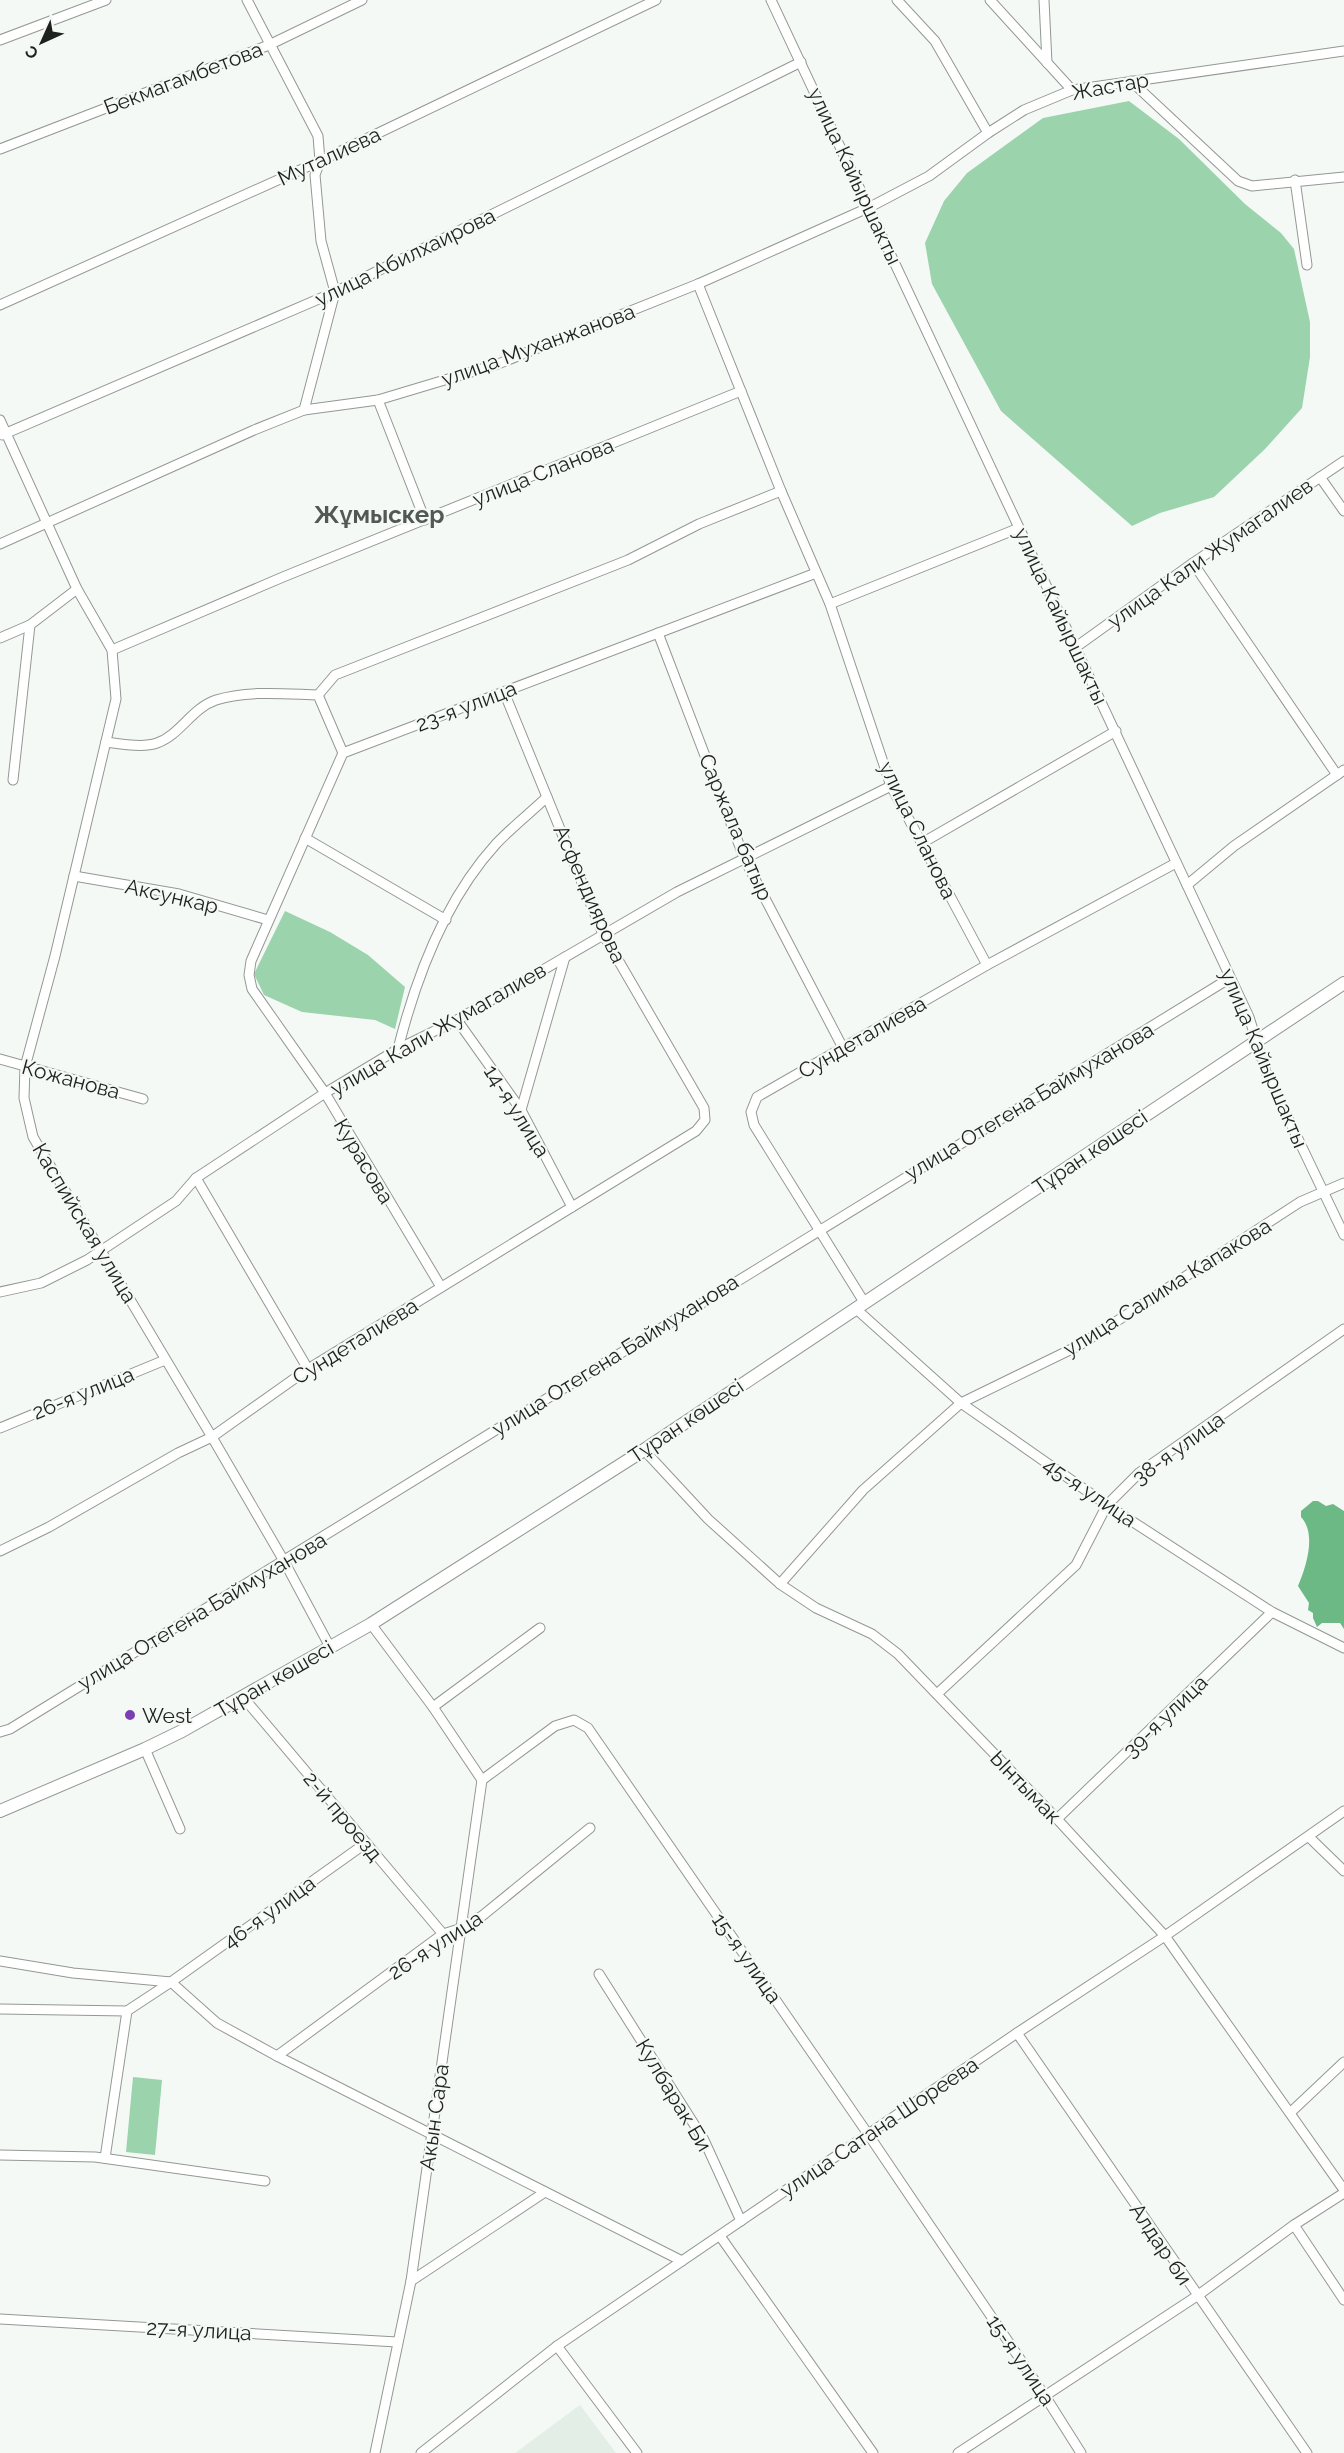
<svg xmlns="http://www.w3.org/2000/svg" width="1344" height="2453" viewBox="0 0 1344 2453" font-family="Raleway,sans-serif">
<rect width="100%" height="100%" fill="#f4f9f5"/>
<path fill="#e3efe6" d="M580 2405 616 2453H515Z"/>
<g fill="#9bd3ac">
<path d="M1129 101 1179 139 1245 204 1281 233 1294 249 1310 322V357L1302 408 1265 449 1214 497 1160 513 1132 526 1001 411 932 284 925 243 944 201 967 173 1043 118Z"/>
<path d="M285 911 330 932 368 955 405 987 395 1029 375 1020 302 1012 264 995 254 974Z"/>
<path d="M133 2077 162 2080 155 2155 126 2152Z"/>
</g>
<path fill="#6cb986" d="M1313 1501H1318L1326 1506 1333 1504 1344 1511V1629L1340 1623H1322L1317 1627 1313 1618V1613L1308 1610 1309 1603 1298 1586C1306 1567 1317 1534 1301 1517V1511Z"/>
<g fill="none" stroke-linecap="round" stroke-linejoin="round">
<defs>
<g id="minor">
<path d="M247 0 318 136 320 161 315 175 321 241 335 292 304 410"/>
<path d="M771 0 1249 1017 1266 1072 1344 1235"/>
<path d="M897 0 935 41 988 133"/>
<path d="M990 0 1072 90"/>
<path d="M1044 0 1047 63"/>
<path d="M0 40 106 0"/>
<path d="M1131 81 1238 181 1252 186 1344 177"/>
<path d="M0 149 269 45 362 0"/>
<path d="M1295 180 1307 265"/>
<path d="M698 284 781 491 830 604 891 786 987 965"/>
<path d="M0 305 320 161 656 0"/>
<path d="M378 400 425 520"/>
<path d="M0 420 77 589 112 650 116 699 55 956 25 1067 24 1098 33 1137 212 1437 284 1561 330 1647"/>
<path d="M2 435 335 292 801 62"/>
<path d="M1320 477 1344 511"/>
<path d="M0 544 254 430 304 410 378 400 498 364 698 284 870 207 929 176 988 133 1024 110 1072 90 1344 51"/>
<path d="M1193 563 1337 775"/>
<path d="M830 604 1019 528"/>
<path d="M658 633 745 860 843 1048"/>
<path d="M0 638 30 625"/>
<path d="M1076 647 1193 563 1344 461"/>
<path d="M112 650 283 577 741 391"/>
<path d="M318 695 335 675 628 560 699 524 781 491"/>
<path d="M106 742C121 744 143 748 157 743 180 735 192 708 216 700 248 690 285 694 318 695L343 753"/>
<path d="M13 780 30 625 77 589"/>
<path d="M305 838 446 920"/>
<path d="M922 843 1116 731"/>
<path d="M74 876 179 894 268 920"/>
<path d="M1187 885 1234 846 1344 770"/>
<path d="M457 1020 521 1110 572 1207"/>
<path d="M398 1049C416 977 445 900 496 844 512 827 530 813 547 797"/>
<path d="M0 1059 143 1099"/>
<path d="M521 1110 565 957"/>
<path d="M196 1178 308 1369"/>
<path d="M441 1287 325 1093 252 989 249 975 251 961 343 753 816 573"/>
<path d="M0 1292 41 1283 87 1260 176 1201 196 1178 325 1093 398 1049 457 1020 677 892 891 786"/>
<path d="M864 1302 754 1125 751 1112 757 1097 987 965 1176 863"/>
<path d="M855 1308 961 1403 1107 1505 1272 1612 1344 1648"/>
<path d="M0 1428 165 1360"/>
<path d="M644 1450 708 1519 780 1584 816 1608 872 1634 898 1654 1057 1819 1165 1936 1344 2190"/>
<path d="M0 1551 49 1527 178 1453 212 1437 308 1369 696 1131 705 1120 704 1108 603 934 504 692"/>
<path d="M780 1584 863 1490 961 1403 1080 1345 1300 1202 1344 1183"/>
<path d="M371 1624 433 1707 482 1780 555 1726 574 1720 588 1728 868 2134 1045 2396 1081 2453"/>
<path d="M937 1694 1076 1565 1107 1505 1139 1473 1344 1329"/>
<path d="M243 1697 443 1934"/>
<path d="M433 1707 540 1628"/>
<path d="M0 1732 10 1729C418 1480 823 1227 1230 978"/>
<path d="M145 1749 180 1829"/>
<path d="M1057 1819 1272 1612"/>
<path d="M1309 1837 1344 1871"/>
<path d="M0 1961 73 1973 171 1982"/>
<path d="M599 1974 704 2140 741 2221"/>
<path d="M171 1982 217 2023 277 2056 682 2261"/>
<path d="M0 2009 127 2011 171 1982 366 1843"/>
<path d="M1017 2033 1307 2453"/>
<path d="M277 2056 443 1934 459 1929 482 1916 590 1828"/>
<path d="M1291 2112 1344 2062"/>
<path d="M0 2155 95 2157 265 2181"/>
<path d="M105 2158 127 2011"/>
<path d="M1294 2225 1344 2300"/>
<path d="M720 2236 873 2453"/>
<path d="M411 2281 545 2192"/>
<path d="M0 2319 397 2342"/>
<path d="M557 2346 637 2453"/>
<path d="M375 2453 411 2281 482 1780"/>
<path d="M421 2453 557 2346 1017 2033 1165 1936 1344 1811"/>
<path d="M958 2453 1197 2296 1294 2225 1344 2193"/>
</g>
<path id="tertiary" d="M0 1811 145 1749 182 1731 371 1624 644 1450 1344 983"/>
</defs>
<use href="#minor" stroke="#939894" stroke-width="11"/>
<use href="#tertiary" stroke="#939894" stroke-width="14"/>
<use href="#minor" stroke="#fff" stroke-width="9"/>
<use href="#tertiary" stroke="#fff" stroke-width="12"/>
</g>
<circle fill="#7b3fb5" stroke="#f4f9f5" stroke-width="2" cx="130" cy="1715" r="6"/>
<g text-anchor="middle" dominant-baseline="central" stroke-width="4.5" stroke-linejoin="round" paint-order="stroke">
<g font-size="21" fill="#1f211f" stroke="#f4f9f5">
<text transform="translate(183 78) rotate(-21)">Бекмагамбетова</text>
<text transform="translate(1110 86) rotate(-10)">Жастар</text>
<text transform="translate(329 156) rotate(-25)">Муталиева</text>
<text transform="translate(855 176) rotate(65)">улица Кайыршакты</text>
<text transform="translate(405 257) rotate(-26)">улица Абилхаирова</text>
<text transform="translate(538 345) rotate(-20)">улица Муханжанова</text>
<text transform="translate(543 472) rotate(-22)">улица Сланова</text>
<text transform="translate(1210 553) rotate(-35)">улица Кали Жумагалиев</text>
<text transform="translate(1061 616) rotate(65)">улица Кайыршакты</text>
<text transform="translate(466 706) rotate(-21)">23-я улица</text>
<text transform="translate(736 827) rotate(67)">Саржала батыр</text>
<text transform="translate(918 830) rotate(64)">улица Сланова</text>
<text transform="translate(590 894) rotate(66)">Асфендиярова</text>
<text transform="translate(172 896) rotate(13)">Аксункар</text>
<text transform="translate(438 1029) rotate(-30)">улица Кали Жумагалиев</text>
<text transform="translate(862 1037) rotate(-30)">Сундеталиева</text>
<text transform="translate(1264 1058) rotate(67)">улица Кайыршакты</text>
<text transform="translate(71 1079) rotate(15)">Кожанова</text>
<text transform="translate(1029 1101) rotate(-31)">улица Отегена Баймуханова</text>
<text transform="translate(517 1111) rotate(58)">14-я улица</text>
<text transform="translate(1090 1152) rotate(-34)">Тұран көшесі</text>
<text transform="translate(364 1161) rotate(59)">Курасова</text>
<text transform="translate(85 1223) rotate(59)">Каспийская улица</text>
<text transform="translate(1167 1287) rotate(-32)">улица Салима Капакова</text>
<text transform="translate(355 1341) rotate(-32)">Сундеталиева</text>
<text transform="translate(615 1355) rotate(-32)">улица Отегена Баймуханова</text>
<text transform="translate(83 1393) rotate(-22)">26-я улица</text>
<text transform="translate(686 1421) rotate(-34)">Тұран көшесі</text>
<text transform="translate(1178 1448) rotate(-36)">38-я улица</text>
<text transform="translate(1090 1492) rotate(34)">45-я улица</text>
<text transform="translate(202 1611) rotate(-31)">улица Отегена Баймуханова</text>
<text transform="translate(274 1679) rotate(-30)">Тұран көшесі</text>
<text transform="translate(1165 1716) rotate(-44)">39-я улица</text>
<text transform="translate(1026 1787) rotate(46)">Ынтымак</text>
<text transform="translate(343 1816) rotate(50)">2-й проезд</text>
<text transform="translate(269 1912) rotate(-36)">46-я улица</text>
<text transform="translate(435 1945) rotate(-33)">26-я улица</text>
<text transform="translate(747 1958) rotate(55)">15-я улица</text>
<text transform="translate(674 2095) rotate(59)">Кулбарак Би</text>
<text transform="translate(434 2117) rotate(-82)">Акын Сара</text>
<text transform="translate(879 2127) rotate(-34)">улица Сатана Шореева</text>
<text transform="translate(1161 2244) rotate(56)">Алдар би</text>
<text transform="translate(199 2330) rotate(3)">27-я улица</text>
<text transform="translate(1021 2360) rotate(56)">15-я улица</text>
</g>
<g font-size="21" fill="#1f211f" stroke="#f4f9f5" text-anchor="start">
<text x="142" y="1715">West</text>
</g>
<g font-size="24" font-weight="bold" fill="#535854" stroke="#f4f9f5">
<text x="379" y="514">Жұмыскер</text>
</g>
</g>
<g transform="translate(42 42) rotate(225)" stroke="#f4f9f5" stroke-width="4.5" paint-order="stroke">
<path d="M0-4.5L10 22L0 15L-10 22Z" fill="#1f211f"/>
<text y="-9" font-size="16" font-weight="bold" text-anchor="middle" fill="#1f211f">С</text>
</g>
</svg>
